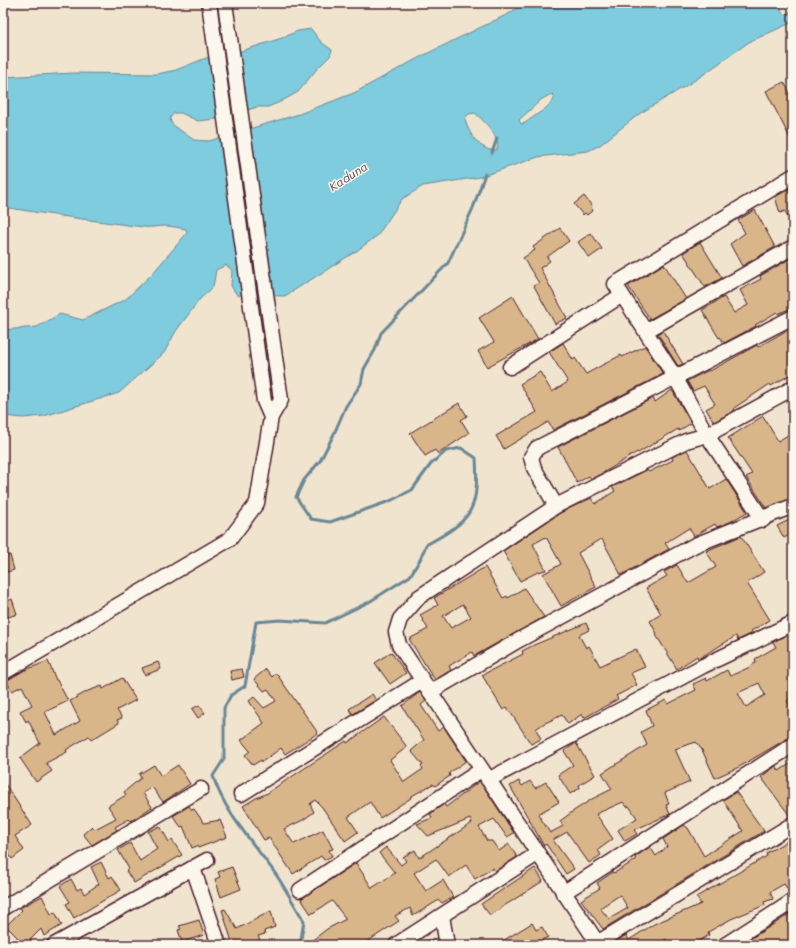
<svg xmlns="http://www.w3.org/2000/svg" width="796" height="948" viewBox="0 0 796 948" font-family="Mali,sans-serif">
<rect width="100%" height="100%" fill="#f0e4cf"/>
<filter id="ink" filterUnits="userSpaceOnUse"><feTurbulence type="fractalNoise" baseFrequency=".025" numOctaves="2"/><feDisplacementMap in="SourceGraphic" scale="8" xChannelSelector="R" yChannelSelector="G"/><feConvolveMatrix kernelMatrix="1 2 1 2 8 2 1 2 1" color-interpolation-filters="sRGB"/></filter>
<g filter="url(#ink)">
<path fill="#7eccdd" stroke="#698796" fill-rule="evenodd" d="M524 3H780L781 11 785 15 793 10V22L749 42 697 79 639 114 600 145 588 151 538 157 480 177 423 186 402 199 378 235 358 250 285 296 237 295 231 286 232 270 226 265 216 270 213 287 200 299 176 331 164 353 119 393 44 416 23 418 3 416V330L37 327 60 314 83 320 126 299 152 274 187 233 186 229C179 228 172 226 165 226 158 226 150 228 143 227 96 221 50 215 3 207V77L74 73 157 74 176 70 206 58 232 54 282 38 298 31 311 29 321 42 332 50 330 56 316 70 298 92 280 102 268 107H257L224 118 198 121 181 113H174L170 118 171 122 173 125 194 140 209 141 299 114 354 93 422 56 510 13ZM552 94 555 97C551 107 534 116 525 123L521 124 519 120 542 99ZM475 113C485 122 500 136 497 150 481 153 467 132 465 118L469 114Z"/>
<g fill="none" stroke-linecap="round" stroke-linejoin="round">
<g stroke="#698796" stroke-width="3">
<path d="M492 153 497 138"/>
<path d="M300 945 304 921C295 906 286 890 277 876 254 843 225 814 213 776L224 759V708L231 695 245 686 256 622 280 620 325 623 369 602 410 576 421 558 426 545C472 520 479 511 476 458L461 448 446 451 431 464 412 490 390 501 330 522 311 519 296 497 304 480 320 461 333 436 346 406 361 384 364 369 375 350 381 333 448 263 473 208 485 174"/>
</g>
</g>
<g fill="#d8b68a" stroke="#4a1f2b" fill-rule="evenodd">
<path d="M784 82 793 99V144L766 91Z"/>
<path d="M793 187V227L785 211 780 213 775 197Z"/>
<path d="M584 196 592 206 591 208 593 210 587 215 585 213 583 215 574 204Z"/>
<path d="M755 210 775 247 742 266 730 244 745 233 738 220Z"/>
<path d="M560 228 569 241 547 257 550 261 540 268 567 318 555 324 534 286 539 283 523 258 535 250 533 247Z"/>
<path d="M591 233 602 249 589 258 578 242Z"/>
<path d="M700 242 722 278 705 287 683 253Z"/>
<path d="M793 257V307L778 314 777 312 755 325 756 326 724 343 720 337 719 338 702 310 724 297 734 313 748 305 740 290 761 279 760 276Z"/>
<path d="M664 264 686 299 650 319 628 286Z"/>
<path d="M513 296 538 339 487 367 478 351 494 342 479 318Z"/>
<path d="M789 329 793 335V373L771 386 770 384 734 408 735 410 714 422 706 409 715 404 704 386 693 391 687 381 709 370 710 371 757 345 758 347Z"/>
<path d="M663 331 683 364 678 366 658 334Z"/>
<path d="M563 343 573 360 575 358 586 374 621 355 622 357 645 346 663 374 553 430 548 422 504 449 496 436 537 412 520 384 540 372 552 392 568 382 549 352Z"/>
<path d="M672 390 691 423 679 431 678 429 638 453 637 452 608 470 591 479 589 476 577 483 558 447 653 398 655 402Z"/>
<path d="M459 403 467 416 461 420 469 433 438 454 435 450 425 456 410 433Z"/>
<path d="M763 416 778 441 793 432V498L766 508 746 477 752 474 728 438Z"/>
<path d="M687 450 710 489 726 479 747 512 730 522 717 527 715 524 694 536 689 528 665 543 669 549 621 575 602 539 599 540 578 553 596 587 561 606 543 574 561 564 546 537 533 544 546 570 538 572 520 581 503 551 560 513 591 498 595 504 615 491 612 487 647 470 649 472 673 460 672 457Z"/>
<path d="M793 518V533L784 538 777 526Z"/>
<path d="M741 536 764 572 747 583 770 620 751 631 753 633 738 640 736 636 698 659 697 656 677 669 656 635 657 634 650 621 661 614 646 588 667 576 664 572 677 565 688 583 716 567 706 551Z"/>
<path d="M10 555 14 570 3 573V557Z"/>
<path d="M485 567 503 598 507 596 508 598 524 588 544 617 474 656 472 652 449 666 451 670 435 680 409 639 428 629 420 615 438 605 434 598ZM463 604 471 617 451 628 443 616Z"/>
<path d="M12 599 17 614 3 619V603Z"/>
<path d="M586 623 589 630 579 635 586 648 589 646 600 666 636 649 645 667 631 673 637 685 616 696 618 699 584 718 582 714 568 724 562 715 543 724 536 729 541 739 531 744 507 707 503 710 482 675 523 654 522 651 534 645Z"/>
<path d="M793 632V697L787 701 793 710V735L739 767 715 778 702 750 696 742 675 749 690 782 665 793 669 804 666 805 670 814 634 830 637 834 625 841 618 830 637 818 629 806 627 807 623 802 596 814 613 839 598 850 601 855 589 863 567 832 553 840 574 869 566 874 546 844 544 846 510 786 519 781 522 786 530 781 535 788 546 782 559 802 538 814 550 833 563 826 560 821 575 810 592 799 612 789 602 773 647 745 641 732 652 726 646 710 666 700 668 704 696 690 693 684 706 678 707 681 727 670 730 676 750 667 756 662 755 659 776 647 773 642ZM759 683 765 695 746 707 738 693Z"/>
<path d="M391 652 406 673 390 684 375 663Z"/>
<path d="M48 661 56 680H57L68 701 45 712 56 735 80 721 70 701 88 691 102 686 103 689 122 678 136 700 117 710 122 718 117 720 119 723 91 740 89 736 66 750 67 752 46 763 52 771 36 782 20 758 40 743 28 720 26 722 20 711 32 705 22 686 12 691 6 681 23 671Z"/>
<path d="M158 662 161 669 145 675 142 668Z"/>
<path d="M242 669 244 677 232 680 230 671Z"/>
<path d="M266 669 272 677 276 673 318 733 285 754 281 748 262 762 261 760 253 765 245 755 250 751 241 740 264 723 249 701 254 697 264 708 276 701 268 689 264 691 254 679Z"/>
<path d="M420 692 426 701 421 705 438 731 444 727 466 761 449 773 450 776 435 786 433 784 410 797 411 798 380 818 370 802 348 817 358 832 345 841 322 807 315 800 310 804 314 812 303 820 284 829 294 844 323 830 333 849 329 850 332 856 324 860 321 856 293 874 269 838 264 840 243 806 256 798 270 792V791L346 741 347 743 384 717 407 747 390 760 404 782 423 769 421 766 423 765 411 751 424 740 402 706Z"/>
<path d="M372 694 376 700 353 714 349 709Z"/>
<path d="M199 705 205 713 198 718 192 709Z"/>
<path d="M576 743 595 775 579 785 580 788 570 794 558 775 573 765 564 751Z"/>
<path d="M793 762V816H790L761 777 776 766 779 771Z"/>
<path d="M154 765 161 776 178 765 190 784 163 802 152 787 143 793 152 807 131 821 129 819 115 827 117 830 92 845 83 834 92 826 95 829 116 818 108 806 126 795 124 792 141 778 139 774Z"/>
<path d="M3 781 32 825 15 836 24 850 12 859 3 845Z"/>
<path d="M480 781 514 833 507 837 494 819 479 827 487 841H492L499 851 509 844 517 857 495 871 493 868 475 879 466 865 449 877 436 859 414 873 426 891 443 880 453 897 442 903 439 900 413 916 410 908 395 916 399 921 362 945H306L327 929 346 919 332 901 311 914 301 899 356 863 372 888 395 873 379 853 386 847 401 865 406 861 403 857 415 850 419 858 472 823 470 819 428 836 417 824 432 818 430 814 444 804 446 807Z"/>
<path d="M736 792 764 831 603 929 581 900 600 888 597 883 613 872 614 873 636 860 635 857 650 847 656 856 667 847 663 839 684 825 688 828 704 856 743 831 723 800ZM620 895 628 908 609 919 600 908Z"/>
<path d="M189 806 192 810 194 809 204 823 220 820 227 837 198 848 197 846 192 848 183 826 181 827 173 816Z"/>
<path d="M160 826 169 842 172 840 182 855 134 883 126 871 129 869 118 850 130 843 140 861 157 849 148 832Z"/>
<path d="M793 838V893H790L784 884 770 892 773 899 764 902 765 905 731 919 708 932 709 935 693 945H670L666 939 656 945H614L613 943 626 935 629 940 654 924 701 904 696 897 767 856 766 853Z"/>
<path d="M101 862 109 878 112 876 121 890 74 918 66 904 70 902 60 886 71 879 77 890 81 888 84 894 99 884 91 867Z"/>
<path d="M232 867 241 889 221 897 215 879 220 877 218 872Z"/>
<path d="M535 868 543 881 490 915 481 904Z"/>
<path d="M42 896 51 914 55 912 62 925 44 936 41 929 25 945H4L18 938 6 926 22 910 20 908Z"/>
<path d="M225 909 237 929 271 911 275 927 264 931 265 934 258 936 262 945H233L222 910Z"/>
<path d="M793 912V945H753L750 939Z"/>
<path d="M199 920 204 935 182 942 178 930 181 929 179 926Z"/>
<path d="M532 923 536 930 542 927 548 937 542 940 545 945H496Z"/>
<path d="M437 938 438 945H420V942Z"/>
</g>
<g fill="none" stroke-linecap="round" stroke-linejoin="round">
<defs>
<g id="minor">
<path d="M209 3 264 401 271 417"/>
<path d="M646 331 793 247"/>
<path d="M510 367 622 295"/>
<path d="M556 506 534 468 531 457 537 448 793 317"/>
<path d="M763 520 707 435 675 377 615 284 793 176"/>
<path d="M3 673 230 539 257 503 271 417 281 400 225 3"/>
<path d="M430 692 519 640 695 545 793 506"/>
<path d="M488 780 703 666 793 623"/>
<path d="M241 794 422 681"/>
<path d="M193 868 219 945"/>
<path d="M300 890 481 770"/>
<path d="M563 893 793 745"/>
<path d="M3 908 201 789"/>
<path d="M442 916 447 945"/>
<path d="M597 943 793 824"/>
<path d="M54 945 207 860"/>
<path d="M396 945 537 854"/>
<path d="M599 945 399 645 396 632 400 619 419 597 556 506 686 441 707 435 793 388"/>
<path d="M725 945 793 901"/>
</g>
</defs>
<use href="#minor" stroke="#4a1f2b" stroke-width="17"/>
<use href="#minor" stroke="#fbf7ec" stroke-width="14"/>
</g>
</g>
<g text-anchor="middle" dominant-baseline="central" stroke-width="3" stroke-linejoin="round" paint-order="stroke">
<g font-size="12" font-style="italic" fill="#5a5360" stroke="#fbf7ec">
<text transform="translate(348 176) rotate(-32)">Kaduna</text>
</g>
</g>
<rect width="796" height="948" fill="none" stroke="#fbf7ec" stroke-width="16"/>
<rect x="8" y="8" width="780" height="932" fill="none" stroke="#4a1f2b" stroke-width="1.5" filter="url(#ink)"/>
</svg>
